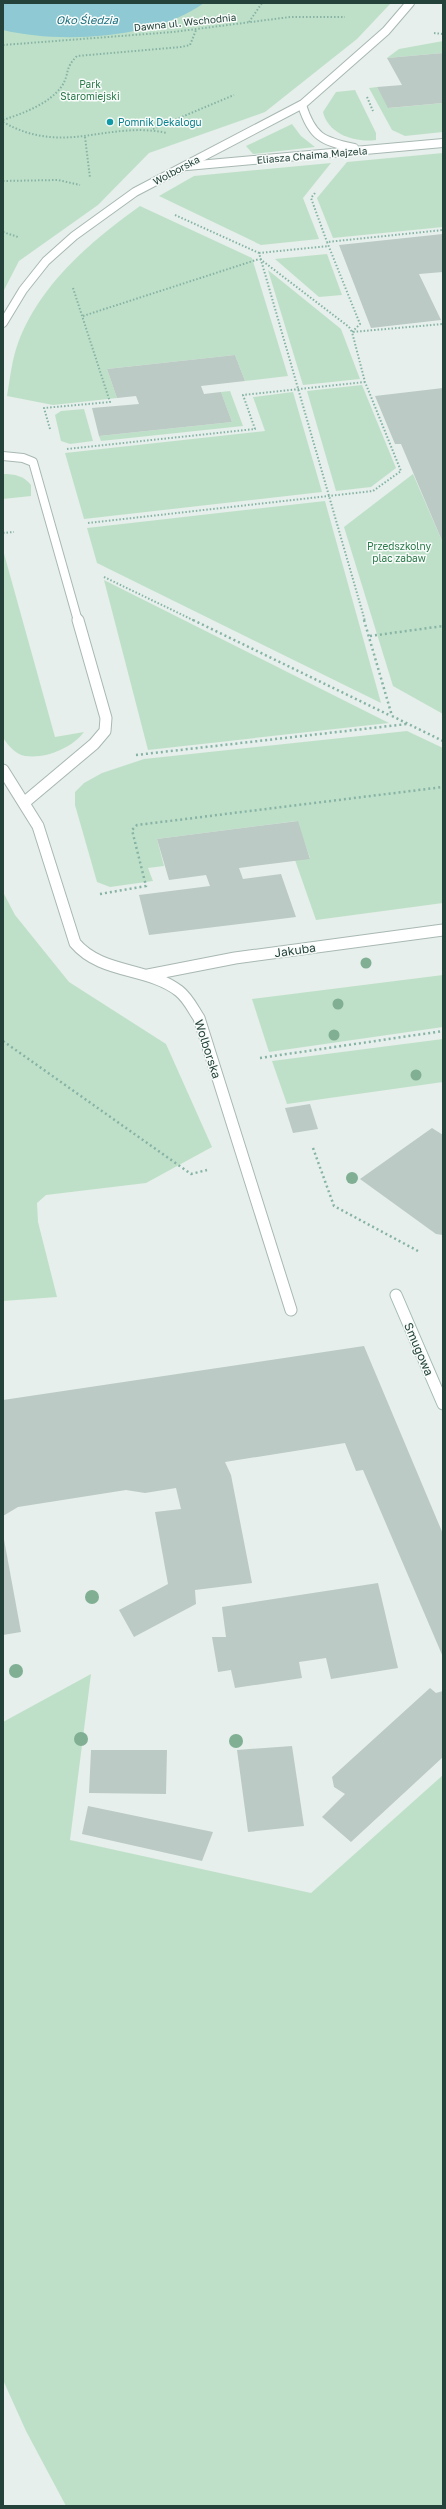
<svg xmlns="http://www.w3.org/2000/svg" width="446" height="2509" viewBox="0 0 446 2509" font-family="'Golos Text',sans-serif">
<rect width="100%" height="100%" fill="#e6efeb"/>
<g fill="#bfe0c8">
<path d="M3 3H391L357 39 265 112 149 153 98 205 19 261 3 292Z"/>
<path d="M443 41V53L387 58 399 49Z"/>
<path d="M377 87 389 108 443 103V132L405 136 392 130 369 88Z"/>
<path d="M355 90 376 133V140C355 143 328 134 323 112L336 92Z"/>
<path d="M292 124 301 136 315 147 253 154 246 146Z"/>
<path d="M443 153V227L333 238 317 198 347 162Z"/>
<path d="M331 163 303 198 319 239 261 245 159 196 194 176Z"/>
<path d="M140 206 252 258 288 376 245 381 235 355 107 369 117 398 53 405 7 396C10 379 12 359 18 343 40 284 91 241 140 206Z"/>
<path d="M327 254 342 295 319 297 275 259Z"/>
<path d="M268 270 341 329 360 379 303 385Z"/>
<path d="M362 385 396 468 371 487 336 491 307 391Z"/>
<path d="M230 391 243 426 101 441 99 436 232 422 221 392Z"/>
<path d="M293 392 322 492 84 519 65 453 265 431 253 397Z"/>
<path d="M84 409 93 441 70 444 61 441 55 415 61 411Z"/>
<path d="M3 474C15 474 24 476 31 485V496L3 499Z"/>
<path d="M413 474 443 543V714L393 686 344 527Z"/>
<path d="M325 501 381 703 97 563 87 528Z"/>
<path d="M3 550 55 737 84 732C72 748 46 759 25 756 15 754 9 746 3 738Z"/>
<path d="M104 580 389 723 148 750Z"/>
<path d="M407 731 443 748V903L316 920 295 860 310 858 297 821 157 839 164 866 148 868 153 881 110 887 97 882 75 805V792L84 783 102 773 144 759Z"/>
<path d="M3 892 15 915 69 982 166 1044 212 1147 146 1183 46 1195 37 1203 38 1222 57 1297 3 1301Z"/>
<path d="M443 975V1027L269 1052 252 999Z"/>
<path d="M443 1039V1082L287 1104 272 1061Z"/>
<path d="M91 1674 70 1840 311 1893 443 1775V2506H66L26 2431 3 2380V1722Z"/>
</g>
<path fill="#8ec9d4" d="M3 3H204C155 39 60 44 3 30Z"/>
<g fill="#bbcac4">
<path d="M443 53V103L388 108 377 87 402 85 387 58Z"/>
<path d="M443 234V272L419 274 441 320 371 328 339 245Z"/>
<path d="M235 355 245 381 201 386 204 394 221 392 232 422 99 436 92 408 139 404 136 396 117 398 107 369Z"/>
<path d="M443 388V543L401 444H395L375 396Z"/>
<path d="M298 821 310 859 239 868 243 879 281 874 296 917 149 935 139 895 210 886 206 875 169 880 157 839Z"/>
<path d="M310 1104 318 1129 293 1133 285 1108Z"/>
<path d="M432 1128 443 1135V1235L436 1234 360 1179Z"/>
<path d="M364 1346 443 1534V1657L363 1470 356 1471 345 1443 225 1462 231 1475 252 1583 195 1590 196 1604 134 1637 119 1610 168 1584 155 1512 181 1509 176 1488 145 1493 126 1490 18 1507 3 1516V1400Z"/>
<path d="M3 1534 21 1632 3 1635Z"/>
<path d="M378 1583 398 1668 331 1679 326 1658 299 1662 302 1678 235 1688 231 1670 218 1672 212 1637H226L222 1607Z"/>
<path d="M430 1688 436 1693 443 1691V1757L351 1842 322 1817 345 1794 334 1787 332 1777Z"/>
<path d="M292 1746 304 1826 248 1832 237 1750Z"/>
<path d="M91 1750H167L166 1794 89 1793Z"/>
<path d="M88 1806 213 1832 202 1861 82 1834Z"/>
</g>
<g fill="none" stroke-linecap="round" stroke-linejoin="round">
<defs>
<path id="lane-far1" d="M3 456 23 458 33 462 78 621"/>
<path id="lane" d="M25 802 94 744 105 731 106 718 78 620"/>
<g id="street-far1">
<path d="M302 105C312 137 322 141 354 148"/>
<path d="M187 166 443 143"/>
<path d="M3 323 23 290 46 261 74 236 135 192 303 104 386 31 410 3"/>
</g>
<g id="street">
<path d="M3 770 38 826 75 943C101 974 148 967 179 991 188 998 193 1009 199 1018L291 1310"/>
<path d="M148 975 235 958 443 930"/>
</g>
<path id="secondary" d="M396 1295 443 1404"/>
</defs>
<use href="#lane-far1" stroke="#a8b8b2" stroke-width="10"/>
<use href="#lane" stroke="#a8b8b2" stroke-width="13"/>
<use href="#street-far1" stroke="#a8b8b2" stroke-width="10"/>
<use href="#street" stroke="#a8b8b2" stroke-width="13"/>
<use href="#secondary" stroke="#a4bbb3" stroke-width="13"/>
<g stroke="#86b3a5" stroke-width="2" stroke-dasharray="1.5 2" stroke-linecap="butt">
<path d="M249 22 262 3"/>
<path d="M434 33 443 34"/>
<path d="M3 45 173 32 290 17H345"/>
<path d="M367 97 373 111"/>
<path d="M3 120C24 113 49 104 62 86 70 73 64 69 77 56L181 47 190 45 196 30"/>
<path d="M3 122C65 157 107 120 167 133"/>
<path d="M153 129 234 95"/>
<path d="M85 137 90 178"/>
<path d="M3 181 58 180 80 185"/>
<path d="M315 193 311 198 327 242"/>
<path d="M175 215 259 253 365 621"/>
<path d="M3 232 18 237"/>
<path d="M259 253 329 246"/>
<path d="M260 259 349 327 352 332 443 324"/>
<path d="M83 316 259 259"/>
<path d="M50 429 44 408 110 402 73 288"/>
<path d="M67 449 255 429 243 395 365 382"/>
<path d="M88 523 373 491 401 471 365 382 352 332 360 324 327 242 443 230"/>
<path d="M3 533 14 532"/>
<path d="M104 577 195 621"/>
</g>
<g stroke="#86b3a5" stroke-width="2.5" stroke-dasharray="2 3" stroke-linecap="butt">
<path d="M193 620 391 716"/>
<path d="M364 620 392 716 443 741"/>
<path d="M370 636 443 626"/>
<path d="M136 755 407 724"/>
<path d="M100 894 146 886 132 830 137 825 443 787"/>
<path d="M3 1041 191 1174 207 1170"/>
<path d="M260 1058 443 1031"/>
<path d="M313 1148 334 1206 418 1251"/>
</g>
<use href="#lane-far1" stroke="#fff" stroke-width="8"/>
<use href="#lane" stroke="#fff" stroke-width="11"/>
<use href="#street-far1" stroke="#fff" stroke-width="8"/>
<use href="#street" stroke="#fff" stroke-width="11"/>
<use href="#secondary" stroke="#fff" stroke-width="11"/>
</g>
<g fill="#80af93">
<circle cx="366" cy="963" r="5.5"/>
<circle cx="338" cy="1004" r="5.5"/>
<circle cx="334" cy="1035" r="5.5"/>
<circle cx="416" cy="1075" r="5.5"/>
<circle cx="352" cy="1178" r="6"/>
<circle cx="92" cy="1597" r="7"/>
<circle cx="16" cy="1671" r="7"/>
<circle cx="81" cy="1739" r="7"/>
<circle cx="236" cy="1741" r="7"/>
</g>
<circle fill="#0f9aa8" stroke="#f7fbf9" stroke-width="1.5" cx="110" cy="122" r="4"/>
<g text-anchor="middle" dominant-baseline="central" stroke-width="3" stroke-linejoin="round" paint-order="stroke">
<g font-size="10" fill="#24423a" stroke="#f7fbf9">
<text transform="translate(185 22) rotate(-6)">Dawna ul. Wschodnia</text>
<text transform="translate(312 155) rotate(-5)">Eliasza Chaima Majzela</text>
<text transform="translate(176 170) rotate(-28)">Wolborska</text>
</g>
<g font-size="10" fill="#2d7a4b" stroke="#f7fbf9">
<text x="90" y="84">Park<tspan x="90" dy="12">Staromiejski</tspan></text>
<text x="399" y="546">Przedszkolny<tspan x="399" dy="12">plac zabaw</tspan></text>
</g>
<g font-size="10" fill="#0d838f" stroke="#f7fbf9" text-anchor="start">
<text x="118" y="122">Pomnik Dekalogu</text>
</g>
<g font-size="11" font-style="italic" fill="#1c6f80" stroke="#f7fbf9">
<text x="87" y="19">Oko Śledzia</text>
</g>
<g font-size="12" fill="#24423a" stroke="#f7fbf9">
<text transform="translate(295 950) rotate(-8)">Jakuba</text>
<text transform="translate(208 1049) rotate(72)">Wolborska</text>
<text transform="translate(419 1349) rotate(67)">Smugowa</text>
</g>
</g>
<rect width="446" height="2509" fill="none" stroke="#24423a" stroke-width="8"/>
</svg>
